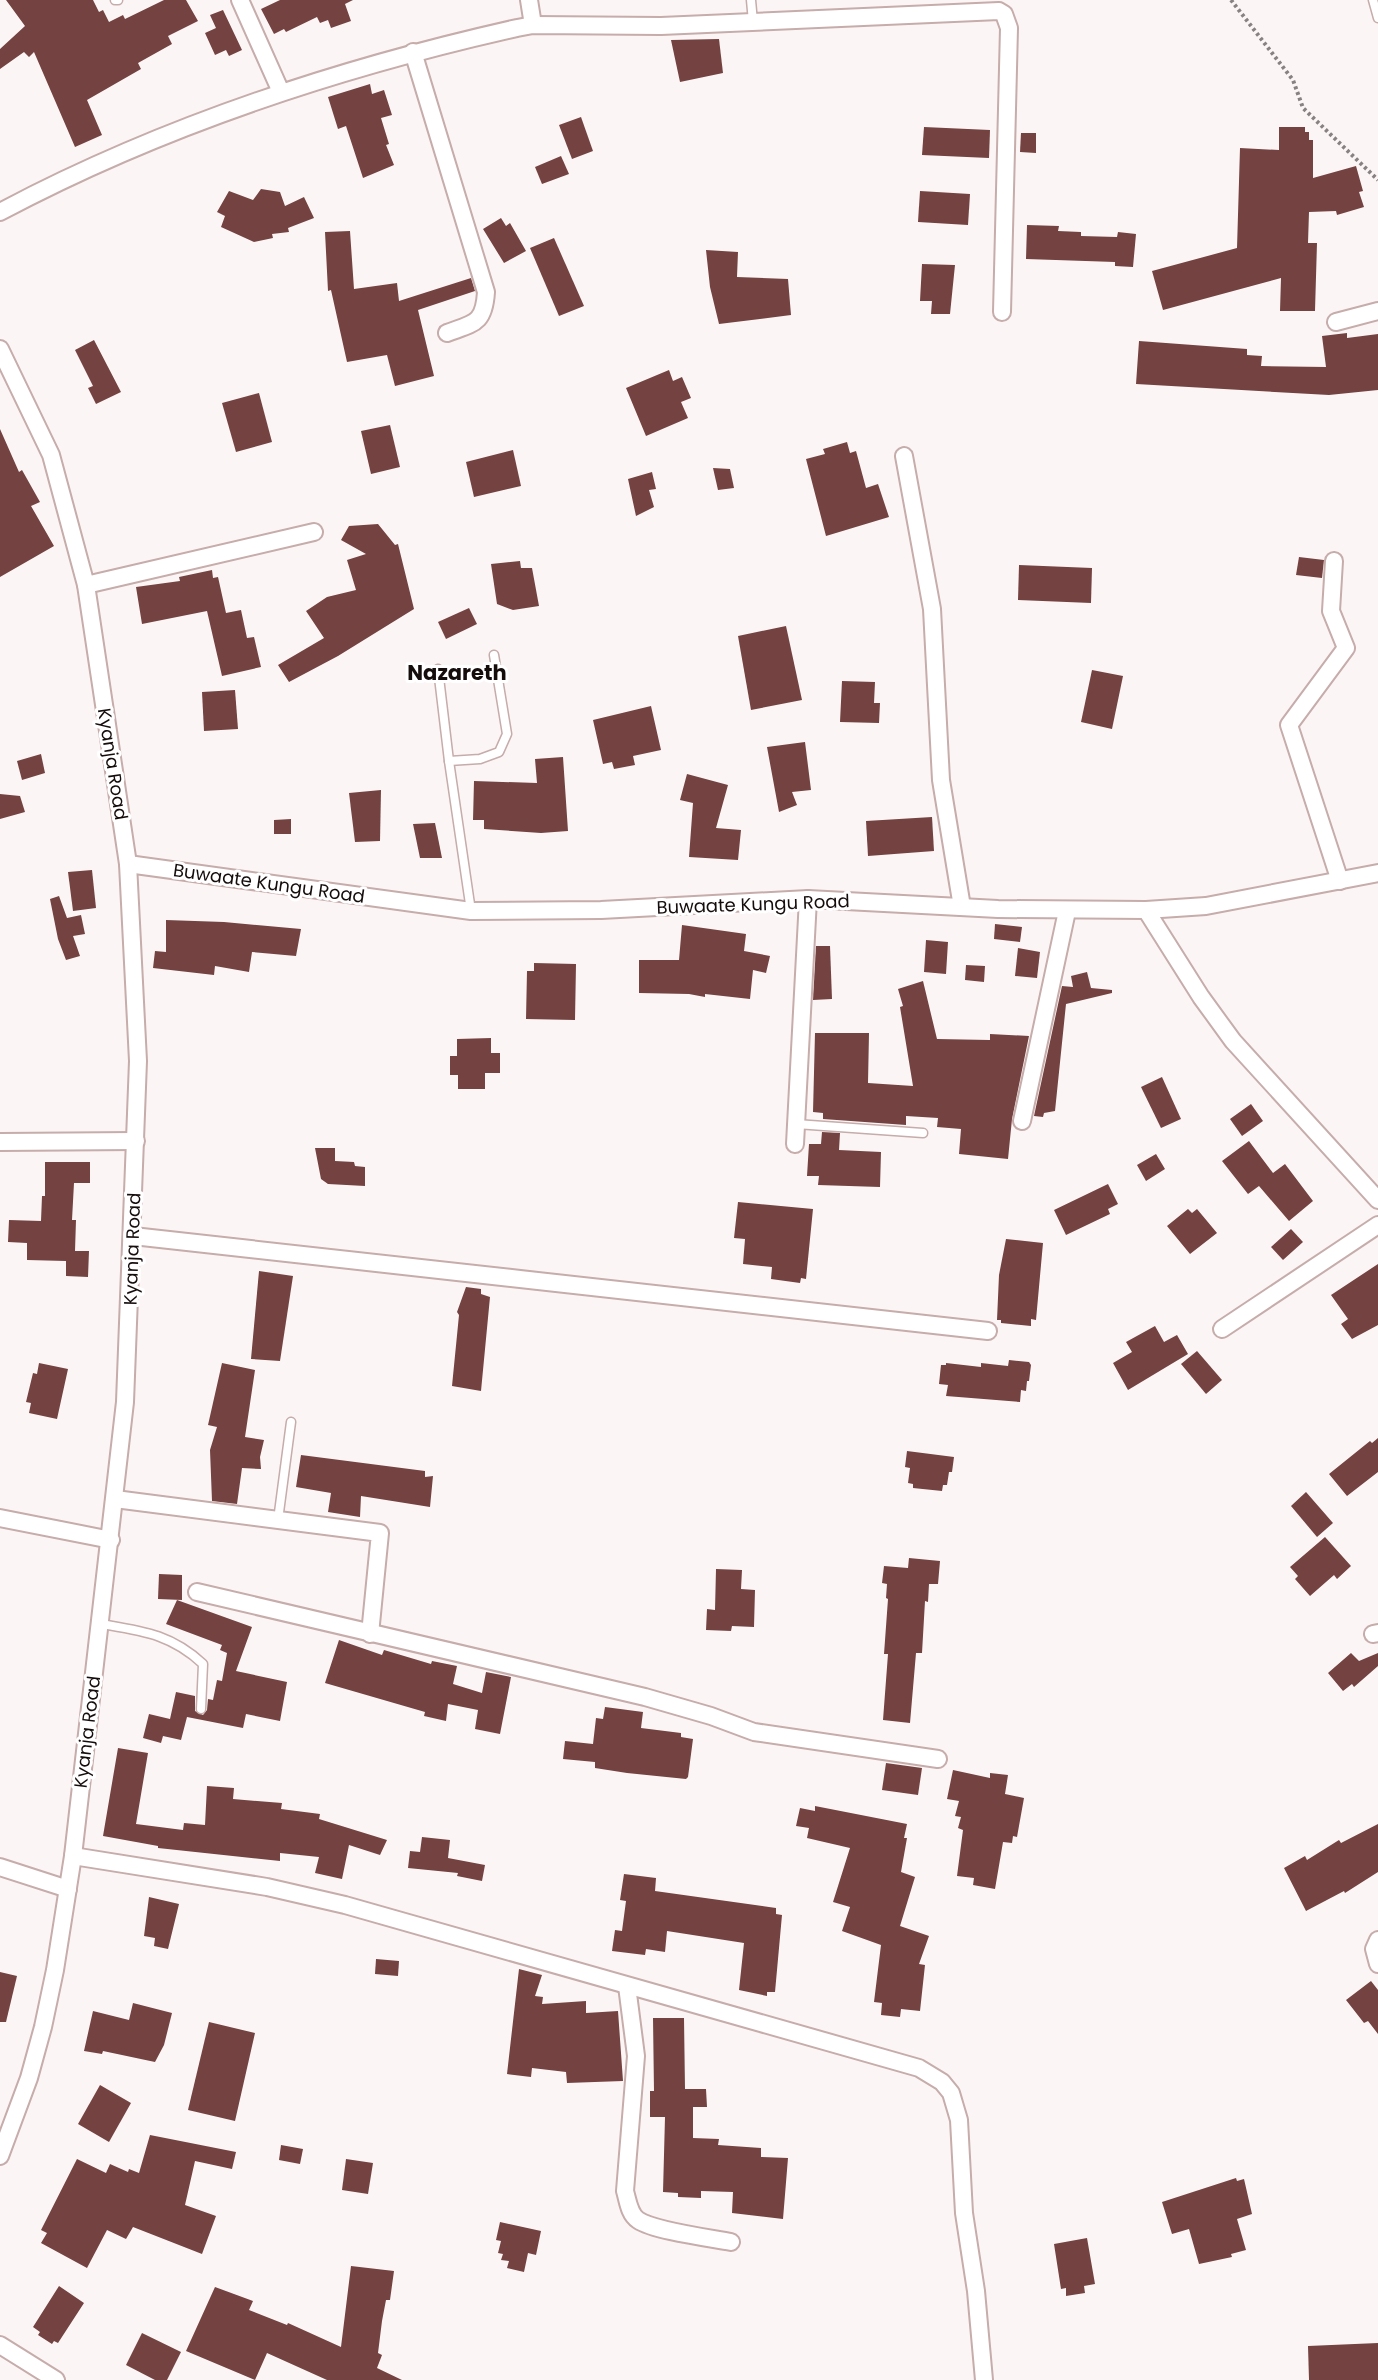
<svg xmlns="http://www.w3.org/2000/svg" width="1378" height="2380" viewBox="0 0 1378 2380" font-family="Poppins,sans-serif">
<rect width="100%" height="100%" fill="#fbf6f5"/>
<g fill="#744240">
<path d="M6 0H93L99 12 103 10 109 22 123 15 125 19 164 0H186L198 21 168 36 172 44 138 63 141 69 87 100 102 135 75 147 34 52 29 57 24 52 0 69V49L25 26Z"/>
<path d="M280 0H353L345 4 351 21 331 28 328 20 320 23 317 17 286 32 284 29 274 34 261 9Z"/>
<path d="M223 10 242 50 229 56 226 50 215 55 205 33 216 28 210 15Z"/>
<path d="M719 39 723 73 680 82 671 40Z"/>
<path d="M370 84 372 94 384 90 392 115 381 118 389 144 386 145 394 165 363 178 346 126 338 129 328 97Z"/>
<path d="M581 117 593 151 572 159 559 125Z"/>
<path d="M924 127 990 130 989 158 922 155Z"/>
<path d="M1279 127H1305V132H1309V140H1313V178L1356 166 1363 191 1359 192 1364 207 1337 215 1336 211 1309 212 1308 243H1317L1315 311H1280L1281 278 1163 310 1152 271 1237 248 1240 148 1279 150Z"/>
<path d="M1021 133H1036V153L1020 152Z"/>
<path d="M561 156 569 174 542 184 535 167Z"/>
<path d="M261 189 280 192 285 206 304 197 314 218 288 228 289 232 272 234 273 238 254 242 221 227 225 216 217 212 229 191 253 200Z"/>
<path d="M920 191 970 194 968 225 918 222Z"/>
<path d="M501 218 506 226 510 223 526 251 504 263 483 229Z"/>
<path d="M1027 225 1059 226 1058 231 1081 232V236L1117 237 1118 232 1136 234 1133 267 1115 266V262L1026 259Z"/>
<path d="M350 231 354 289 397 283 399 301 471 278 475 291 418 310 434 376 395 386 387 355 347 362 331 290 328 291 325 232Z"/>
<path d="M554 238 584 306 559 316 530 248Z"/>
<path d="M706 250 738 252 737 277 788 279 791 315 719 324 710 287Z"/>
<path d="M922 264 955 265 950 314H931L932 301H920Z"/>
<path d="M1347 333V338L1378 334V390L1329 395 1136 384 1139 341 1247 349V355L1262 356 1261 366 1326 367 1322 336Z"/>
<path d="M94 340 121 392 96 404 88 388 93 386 75 350Z"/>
<path d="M669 370 673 381 682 377 691 398 681 402 688 418 646 436 626 388Z"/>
<path d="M259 393 272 442 236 452 222 403Z"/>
<path d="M390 425 400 467 371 474 361 431Z"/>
<path d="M0 429 19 472 22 470 40 502 31 506 54 546 0 577Z"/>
<path d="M847 442 850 453 856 451 866 488 878 484 889 517 826 536 806 459 825 454 823 449Z"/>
<path d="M513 450 521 486 474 497 466 462Z"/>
<path d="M713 468 730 469 734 488 718 490Z"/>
<path d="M652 472 656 489 649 490 654 507 636 516 628 479Z"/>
<path d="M378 524 395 545 398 544 414 609 338 656 289 682 278 665 324 638 306 611 327 597 356 590 347 560 366 554 341 540 349 526Z"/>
<path d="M1299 557 1324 560 1322 578 1296 575Z"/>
<path d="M520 561 521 568H532L539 606 513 610 497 604 491 564Z"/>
<path d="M1019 565 1092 568 1091 603 1018 600Z"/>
<path d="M212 570 213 578 218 577 226 613 241 610 247 638 254 637 261 667 222 676 207 611 142 624 136 587 180 581 179 577Z"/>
<path d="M469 608 477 624 446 639 438 622Z"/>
<path d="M786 626 802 700 751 710 738 636Z"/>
<path d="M1092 670 1123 676 1112 729 1081 722Z"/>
<path d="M842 681 875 682 874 703H880L879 723 840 722Z"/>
<path d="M235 690 238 729 204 731 202 692Z"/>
<path d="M651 706 661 750 633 756 635 765 614 769 612 762 603 764 593 720Z"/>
<path d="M805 742 811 790 792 792 797 805 779 812 767 747Z"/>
<path d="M41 754 45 773 22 780 17 761Z"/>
<path d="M563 757 568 831 541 833 484 829V820H473L474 781 537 783 535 759Z"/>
<path d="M687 774 728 785 716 828 741 830 738 860 689 857 693 803 680 800Z"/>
<path d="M381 790 380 841 355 842 349 793Z"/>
<path d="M0 794 20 796 25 812 0 819Z"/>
<path d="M932 817 934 851 868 856 866 821Z"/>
<path d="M291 819V834H274V820Z"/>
<path d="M435 823 442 858H420L413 824Z"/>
<path d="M92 870 96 908 73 911 68 872Z"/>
<path d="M59 896 67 918 81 915 85 934 73 936 80 956 66 960 58 939 50 899Z"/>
<path d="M166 920 224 922 301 929 296 956 252 952 249 972 215 966 214 975 153 968 155 951 166 952Z"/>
<path d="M995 924 1022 927 1020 942 994 939Z"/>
<path d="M682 925 746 934 744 951 770 956 766 973 753 970 750 999 705 994V997L689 994 639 993V960H679Z"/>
<path d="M926 940 948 942 946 974 924 972Z"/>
<path d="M816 946H830L832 999 813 1000Z"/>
<path d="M1018 948 1040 952 1037 978 1015 976Z"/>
<path d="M534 963 576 964 575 1020 526 1019 527 971H534Z"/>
<path d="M966 965 985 966 984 982 965 980Z"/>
<path d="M1087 972 1091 988 1112 990V993L1066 1004 1055 1111 1044 1113 1043 1117 1034 1116 1062 986 1073 987 1071 976Z"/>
<path d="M923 981 937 1039 990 1040V1034L1029 1036 1012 1119 1008 1159 959 1154 961 1129 937 1127 938 1118 906 1116V1125L823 1119V1113L813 1112 815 1033H869L868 1083 913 1086 900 1007 903 1006 898 989Z"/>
<path d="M491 1038V1053H500V1073H485V1089H458V1075H450V1056H457V1039Z"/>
<path d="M1162 1077 1181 1119 1161 1128 1141 1087Z"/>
<path d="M1251 1104 1263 1121 1242 1136 1230 1119Z"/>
<path d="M822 1132 840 1133 839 1150 881 1152 880 1187 818 1185 819 1176H807L809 1144H821Z"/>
<path d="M1249 1141 1273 1173 1285 1164 1313 1201 1289 1221 1259 1186 1248 1194 1222 1161Z"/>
<path d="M315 1148H335V1161L354 1162 355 1166 365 1167V1186L328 1184 321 1179Z"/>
<path d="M1156 1154 1165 1169 1146 1181 1137 1165Z"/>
<path d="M45 1162H90V1183H74L72 1220H76L75 1251H89L88 1277 66 1276V1261L27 1260V1243L8 1242 9 1220 41 1221 42 1196H45Z"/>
<path d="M1108 1184 1118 1204 1108 1209 1110 1214 1066 1235 1054 1210Z"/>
<path d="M738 1202 813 1209 806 1279 801 1278 800 1283 771 1279 772 1267 743 1264 745 1239 734 1238Z"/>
<path d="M1188 1209 1192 1213 1197 1209 1217 1233 1190 1254 1167 1226Z"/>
<path d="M1291 1229 1303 1242 1283 1260 1271 1247Z"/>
<path d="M1006 1239 1043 1243 1036 1320 1031 1319V1326L1001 1323V1320H997L999 1275Z"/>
<path d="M1378 1264V1325L1352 1339 1341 1324 1348 1319 1331 1295Z"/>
<path d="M259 1271 293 1276 280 1361 251 1359Z"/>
<path d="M466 1287 481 1289V1294L490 1297 481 1391 452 1386 459 1315 457 1312Z"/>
<path d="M1155 1326 1164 1342 1177 1335 1188 1354 1128 1390 1113 1363 1132 1352 1126 1342Z"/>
<path d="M1197 1351 1222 1380 1206 1394 1181 1364Z"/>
<path d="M1009 1360 1029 1362 1031 1365 1029 1381H1027L1026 1391 1021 1390 1020 1402 946 1396 948 1385 939 1384 941 1365H946V1363L981 1367V1363L1008 1366Z"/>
<path d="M39 1363 68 1369 57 1419 29 1413 31 1403 26 1402 33 1373 37 1374Z"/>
<path d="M222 1363 255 1370 245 1437 264 1440 260 1457 261 1469 242 1468 237 1504 212 1501 210 1450 217 1427 208 1425Z"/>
<path d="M1378 1438V1472L1347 1496 1329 1474 1370 1441 1372 1443Z"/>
<path d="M907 1451 954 1457 952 1472H949L947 1485H943L942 1491 913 1488V1484L908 1483 910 1468 905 1467Z"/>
<path d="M301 1455 425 1471V1477L433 1476 430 1507 361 1496 360 1517 328 1512 331 1493 296 1487Z"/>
<path d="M1306 1492 1333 1523 1317 1537 1291 1506Z"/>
<path d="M1325 1537 1351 1566 1337 1579 1334 1575 1310 1596 1295 1579 1298 1576 1290 1567Z"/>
<path d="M909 1558 940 1561 938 1584H929L928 1602 925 1601 922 1653H916L910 1723 883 1720 888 1654H884L888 1599 886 1598 887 1584 882 1583 884 1566 908 1568Z"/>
<path d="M716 1569 742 1570 741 1589 755 1590 754 1627 732 1626 731 1631 706 1630 707 1609 715 1610Z"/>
<path d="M159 1574 182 1575V1600L158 1599Z"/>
<path d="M177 1600 252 1627 236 1671 287 1682 280 1721 246 1714 243 1728 187 1717 181 1740 163 1736 161 1743 143 1738 149 1714 170 1719 176 1692 195 1696V1711L203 1715 207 1710 208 1699 213 1700 217 1680 222 1681 227 1653 220 1650 222 1645 166 1624Z"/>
<path d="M339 1640 382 1655 384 1650 431 1664 432 1661 457 1666 453 1684 482 1693 486 1672 511 1677 500 1734 475 1729 478 1710 448 1704 446 1721 424 1716 425 1712 325 1683Z"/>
<path d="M1351 1653 1359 1661 1378 1653V1666L1354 1687 1352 1684 1343 1691 1328 1673Z"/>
<path d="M605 1707 643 1712 641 1728 681 1733V1737L693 1739 688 1777 686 1779 627 1773 595 1768V1762L563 1759 565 1741 593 1744 596 1718 603 1719Z"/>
<path d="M118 1748 148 1753 136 1824 183 1830 184 1823 205 1825 207 1786 234 1788 233 1799 282 1803 281 1809 320 1814 319 1819 387 1840 380 1855 349 1845 342 1879 315 1873 319 1857 280 1853V1861L158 1848V1846L103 1836Z"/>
<path d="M886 1763 922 1768 918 1795 882 1790Z"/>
<path d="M953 1770 990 1778V1773L1008 1775 1005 1794 1024 1798 1017 1837 1013 1836 1012 1843 1003 1842 995 1889 973 1885 974 1878 957 1876 963 1830 958 1828 961 1817 955 1816 959 1801 947 1799Z"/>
<path d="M815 1806 907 1824 904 1838H907L901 1872 915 1877 900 1926 929 1936 919 1964 925 1965 920 2011 901 2009 900 2017 881 2015 882 2003 874 2002 881 1945 842 1931 850 1907 833 1902 850 1848 807 1838 809 1828 796 1826 800 1808 815 1811Z"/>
<path d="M1378 1824V1872L1345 1893 1344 1891 1306 1911 1284 1868 1305 1856 1307 1860 1339 1840 1341 1843Z"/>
<path d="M422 1837 450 1840 448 1858 485 1865 482 1881 457 1876 458 1873 408 1868 410 1851 420 1852Z"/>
<path d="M624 1874 656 1878 655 1891 776 1908V1914L782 1915 775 1992H767V1996L739 1990 744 1943 667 1931 665 1952 646 1949 645 1955 612 1951 615 1930 622 1931 626 1901 620 1900Z"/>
<path d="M149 1897 179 1904 168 1949 154 1946 155 1938 144 1936Z"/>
<path d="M376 1959 399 1961 398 1976 375 1974Z"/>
<path d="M519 1969 542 1975 535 1996 543 1997 542 2004 586 2001V2013L618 2011 623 2081 567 2083 566 2072 532 2068 531 2077 507 2074Z"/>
<path d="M0 1972 17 1976 6 2022H0Z"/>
<path d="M1371 1981 1378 1990V2034L1368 2021 1364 2023 1346 2000Z"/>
<path d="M133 2003 172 2013 164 2045 155 2062 103 2051 102 2054 84 2051 93 2011 129 2020Z"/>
<path d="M653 2018H684L685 2089H706L707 2107H693V2138L719 2139 718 2145 761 2148V2157L788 2158 783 2219 732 2213 733 2192 701 2191V2198L678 2197V2193L663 2192 665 2117H650V2091H654Z"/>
<path d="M209 2022 255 2033 235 2121 188 2110Z"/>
<path d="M100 2085 131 2103 109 2142 78 2124Z"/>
<path d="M150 2135 236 2152 232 2169 195 2161 185 2205 216 2216 202 2254 133 2227 126 2239 107 2230 87 2268 41 2243 47 2233 41 2230 77 2159 106 2173 110 2164 128 2172 129 2169 139 2173Z"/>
<path d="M281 2145 303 2149 300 2164 279 2160Z"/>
<path d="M346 2159 373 2163 368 2194 342 2190Z"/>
<path d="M1236 2178 1237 2181 1244 2179 1252 2214 1237 2219 1246 2250 1231 2254 1232 2257 1199 2264 1189 2229 1172 2234 1162 2202Z"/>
<path d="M500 2222 541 2231 536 2255 528 2253 524 2272 507 2268 509 2261 501 2260 503 2254 498 2253 501 2241 496 2240Z"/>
<path d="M1087 2238 1095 2284 1084 2286 1085 2293 1066 2296V2288L1061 2289 1054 2244Z"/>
<path d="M351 2266 394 2271 390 2300H386L382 2321 378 2353 382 2355 377 2368 402 2380H327L267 2353 255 2380 186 2351 215 2287 253 2301 249 2310 287 2325 288 2323 341 2347Z"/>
<path d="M59 2286 84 2303 58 2343 54 2341 52 2344 38 2335 40 2332 33 2327Z"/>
<path d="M142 2333 181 2352 167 2380H155L126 2365Z"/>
<path d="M1378 2343V2380H1309L1308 2346Z"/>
</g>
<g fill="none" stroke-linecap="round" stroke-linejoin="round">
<defs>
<g id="lane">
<path d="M115 0H118"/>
<path d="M751 0 753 22"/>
<path d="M1373 0 1378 18"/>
<path d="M438 669 449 761 471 911"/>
<path d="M449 761 480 759 499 752 507 734 494 655"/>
<path d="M796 1124 923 1133"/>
<path d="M278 1520 291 1422"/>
<path d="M101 1624C142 1631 171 1634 203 1664L201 1709"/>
</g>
<g id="street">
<path d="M240 0 281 92"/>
<path d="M529 0 533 25"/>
<path d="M413 52 486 292C484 324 474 323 447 333"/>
<path d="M0 212C162 126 339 68 517 28L533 25 661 26 999 11 1004 14 1009 28 1002 312"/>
<path d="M1336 322 1378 311"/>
<path d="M0 349 51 455 86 585 128 864 138 1061 125 1402 73 1856 55 1970 43 2027 29 2078 0 2156"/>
<path d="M904 456 932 609 941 780 962 907"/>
<path d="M1334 561 1331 611 1346 648 1289 725 1340 881"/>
<path d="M86 585 314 532"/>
<path d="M128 864 471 911 601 910 808 899 998 909 1146 910 1206 906 1378 873"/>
<path d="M1146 910 1201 997 1233 1041 1378 1200"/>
<path d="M1022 1121 1067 911"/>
<path d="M0 1142 136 1141"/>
<path d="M795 1144 808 899"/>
<path d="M133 1236 988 1331"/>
<path d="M1222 1329 1378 1225"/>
<path d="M115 1499 380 1533 370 1634"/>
<path d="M0 1518 111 1540"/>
<path d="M197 1592 645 1697 711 1716 754 1732 938 1759"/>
<path d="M1373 1634 1378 1633"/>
<path d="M73 1856 267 1887 345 1905 919 2068 942 2082 951 2093 959 2120 964 2213 976 2291 984 2380"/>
<path d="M0 1867 68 1889"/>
<path d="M1378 1940 1374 1949 1378 1964"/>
<path d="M627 1986 636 2056 625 2191C628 2201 629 2214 638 2220 654 2231 710 2238 731 2242"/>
<path d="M0 2345 56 2380"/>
</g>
</defs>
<use href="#lane" stroke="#c6acaa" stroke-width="11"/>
<use href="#street" stroke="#c6acaa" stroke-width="20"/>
<path stroke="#888181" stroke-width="4" stroke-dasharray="3 3" stroke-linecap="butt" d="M1231 0 1293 80 1303 108 1378 180"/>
<use href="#lane" stroke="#fff" stroke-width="8"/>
<use href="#street" stroke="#fff" stroke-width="16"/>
</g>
<g text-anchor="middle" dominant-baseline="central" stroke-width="6" stroke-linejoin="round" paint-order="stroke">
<g font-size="18" fill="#150c0c" stroke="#fff">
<text transform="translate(113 764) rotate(81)">Kyanja Road</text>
<text transform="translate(269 883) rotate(8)">Buwaate Kungu Road</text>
<text transform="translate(753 904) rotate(-2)">Buwaate Kungu Road</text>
<text transform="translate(132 1249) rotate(-88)">Kyanja Road</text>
<text transform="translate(87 1732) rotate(-83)">Kyanja Road</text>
</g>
<g font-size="21" font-weight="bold" fill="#150c0c" stroke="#fff">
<text x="457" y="672">Nazareth</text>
</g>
</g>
</svg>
